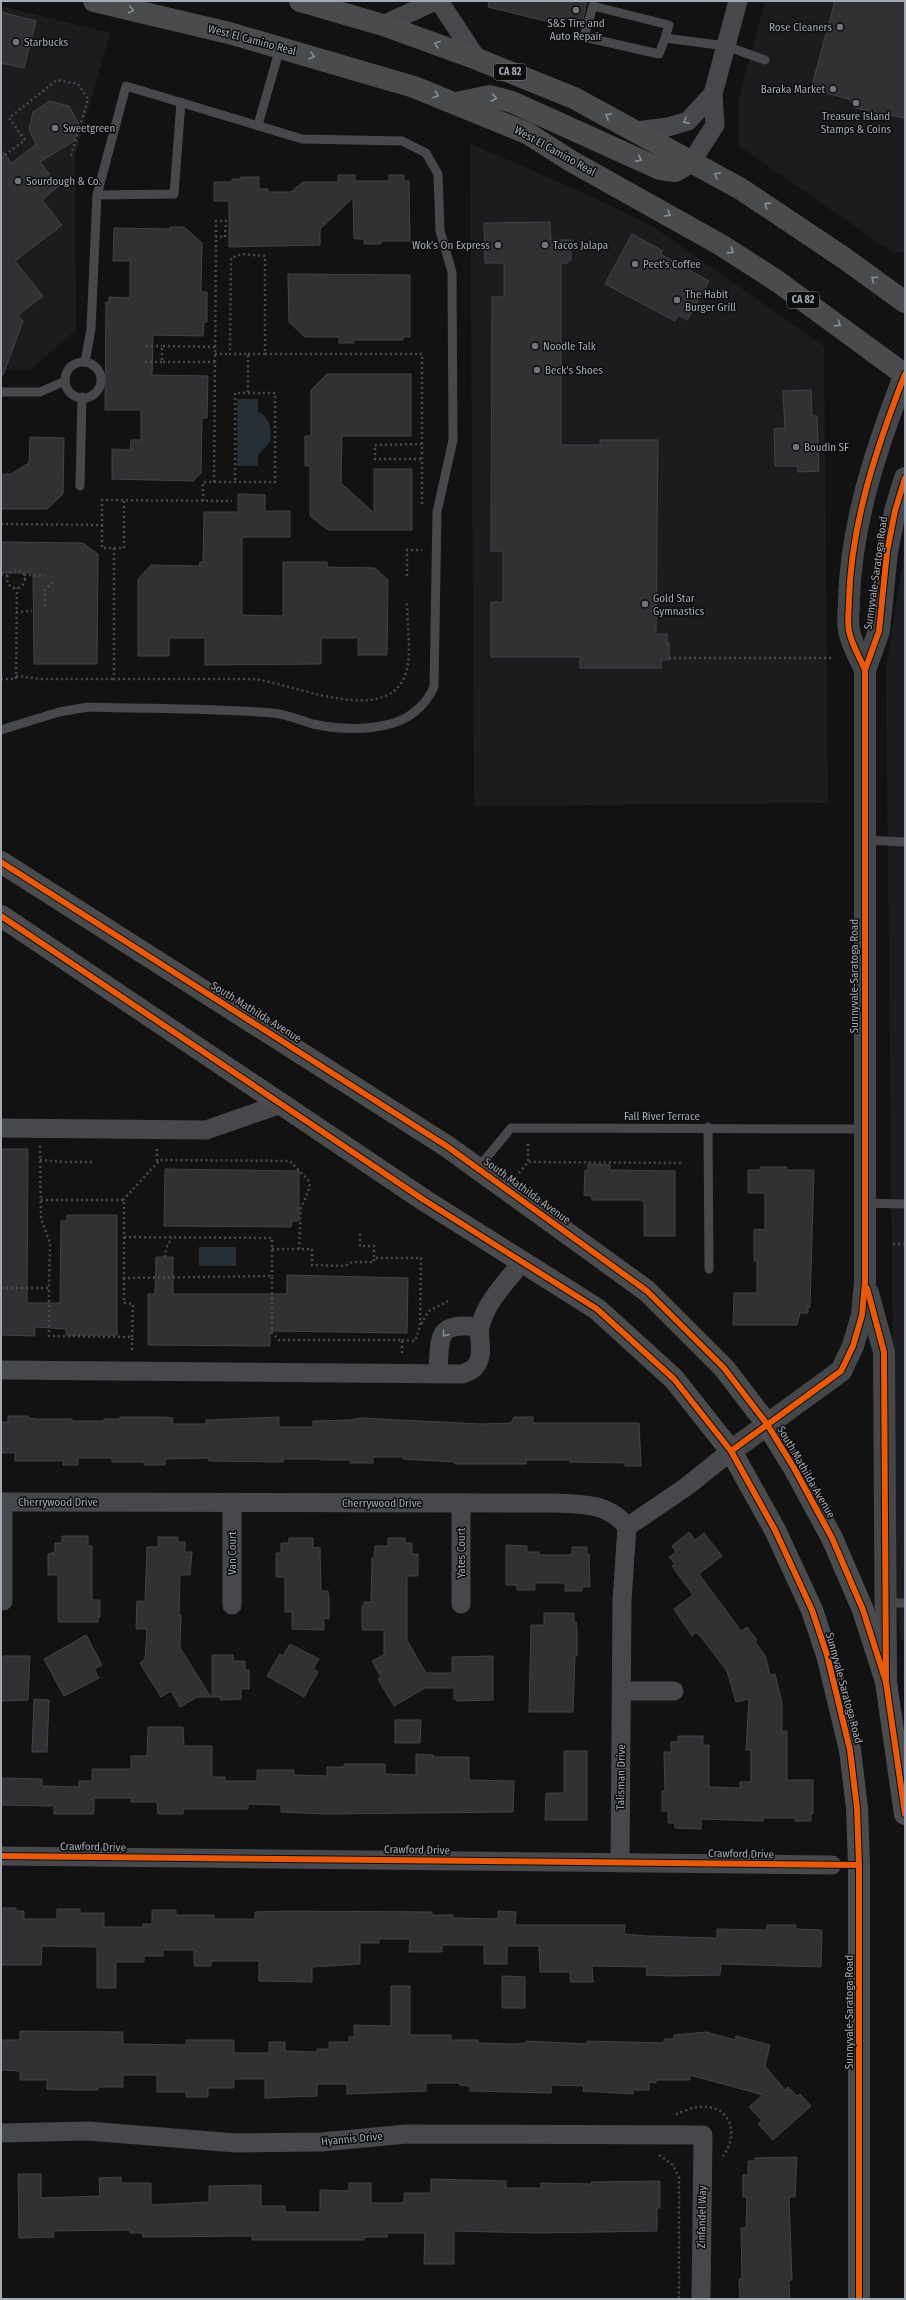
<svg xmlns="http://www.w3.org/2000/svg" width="906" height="2300" viewBox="0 0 906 2300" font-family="'Fira Sans Condensed',sans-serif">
<rect width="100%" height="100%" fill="#121213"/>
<g fill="#1c1c1f">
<path d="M765 1H905V253L892 252 739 146V99Z"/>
<path d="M1 6 110 33 75 155 76 330 29 371 1 370Z"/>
<path d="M470 143 588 195 654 227 824 346 828 803 474 806Z"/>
<path d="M905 548V1640H900L895 1573 886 668Z"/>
</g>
<g fill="#252f35">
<path d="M237 399H258V411C270 418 272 428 270 442L258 455V466H237Z"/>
<rect x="199" y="1247" width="37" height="19"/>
</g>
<g fill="#313134" stroke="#414347">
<path d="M489 1H587L582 24 564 19 562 25 488 7Z"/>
<path d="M835 1H905V118L855 108 849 99 811 89Z"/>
<path d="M1 12 36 21 24 68 1 63Z"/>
<path d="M49 101 69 106 79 124 74 141 40 162 59 186 42 200 62 225 15 261 43 296 18 315 23 321 3 375H1V150L12 163 36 144 29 130 33 112Z"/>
<path d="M338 175H355V181H389V175H404V181H409L410 241H381V244H364V239H354L353 198 320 229V245L229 247V201H214V182H232V179H241V177H259V189H268V192H291L303 182H338Z"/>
<path d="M550 222 551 240H571V260H568V263H561V445H600V440H658L656 634H667V642H669V660H661V668H580V657H491V602H503V551H491L492 297H504V263H485L484 223Z"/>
<path d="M170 227H184L202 243 201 292H207V322H204L203 336 153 335 152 375 208 376 207 418H202L201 473 193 481 112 479V449L130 450 131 440H141V410H105L106 302H109V297L130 298V261H113L114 228 170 229Z"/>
<path d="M632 234 663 251 660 254 709 281 687 320 678 315 675 321 605 284Z"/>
<path d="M288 274 410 275V337H403V340H354V343H339V337H305L289 322Z"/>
<path d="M327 374H411V436H342L341 483 374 513V469H412V530H328L310 516V466H305V436H311V390Z"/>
<path d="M811 390 812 416H817L819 471 798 472 797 466H775L774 429 785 428 783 391Z"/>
<path d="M30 437 64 438 63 494 47 509H1V474H11L29 463Z"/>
<path d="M238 494 265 495V511H290V537H243L242 538V615L283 616V562H327V567L375 568 388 580 387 655H358V638H321V664L205 665V638H169V656H138V579L151 565 199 566 200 562H203L204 512H238Z"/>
<path d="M1 542 83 543 98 554 97 664H34L33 573H1Z"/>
<path d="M1 1149H28L27 1303H60L61 1221H67V1215H117V1335H66V1329L35 1327V1336L1 1335Z"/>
<path d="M588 1164 610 1165V1170L675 1171V1236H644V1202L641 1200H592V1196L584 1195 585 1170H588Z"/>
<path d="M760 1167H787L786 1170H814L810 1307H808V1313H800L797 1325H733L734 1293H757V1261H754V1229L765 1230V1193H748V1170H760Z"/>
<path d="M165 1169 299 1171V1221H292L291 1227 164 1226Z"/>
<path d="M156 1257H173V1294H287V1275L408 1278 407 1333 270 1331V1346L148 1345V1294H155Z"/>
<path d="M8 1416H28V1418L37 1419H72V1421H104V1419H120V1417H165L173 1418 172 1424H206V1420L279 1417V1427H313V1421L350 1420 361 1418 481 1424 511 1423 514 1417H533V1423H639L641 1466H625V1463L570 1462V1460H526V1464H455V1462L403 1459V1457H373V1463H350V1460H321V1459H283V1462L209 1461V1458L165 1459V1465H144V1462H112V1458H78V1465H63V1461H15V1453H2L1 1422H8Z"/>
<path d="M689 1532 695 1540 704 1533 722 1556 699 1574 741 1631 747 1627 757 1640 755 1642 765 1655 770 1675 775 1674 782 1703V1731H787V1780H813V1814H811V1821H795V1818H763V1821L701 1819V1829L675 1828V1823H668V1811H662V1791H665L664 1752H671V1742H678V1736H703V1745H709V1787L740 1788V1782H751V1750H746L749 1699 736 1702 727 1671 701 1637 696 1632 692 1636 674 1609 693 1595 672 1566 675 1564 669 1557 676 1552 672 1546Z"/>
<path d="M62 1536H88V1546H92V1600H100V1617H98V1622H58V1575H48V1554L55 1552V1543H62Z"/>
<path d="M158 1537H178V1542H185V1552H192L190 1575H180L179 1615H181L180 1648 211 1697H197L180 1707 171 1691 161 1697 140 1663 145 1659 147 1629H136L137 1601H145L147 1547H158Z"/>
<path d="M289 1538H313V1548L320 1547 321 1591H328L329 1600V1619L324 1618V1630L292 1629V1612H285V1577H276V1553H281V1543H289Z"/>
<path d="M388 1538H405V1543H412V1554H418V1576H407V1640L426 1673H452V1657L493 1656V1700L457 1701V1699H454V1688H425L394 1706 378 1679 381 1677 372 1661 384 1655V1630H362V1606H364V1602H371L372 1558H374L375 1546H388Z"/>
<path d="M506 1545 527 1546V1552H539V1555H572V1547H587V1554H589L590 1587H582V1591H565V1583H535V1590H517V1585H506Z"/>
<path d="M544 1613H574V1622H576L577 1628V1656H575L573 1712H529L531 1625H544Z"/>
<path d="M86 1635 102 1665 94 1669 99 1678 64 1696 44 1659Z"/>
<path d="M290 1644 319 1659 313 1669 318 1672 304 1697 267 1676 280 1654 283 1656Z"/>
<path d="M212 1655H233V1661H245V1670H249V1689H241V1699L220 1700V1697H212Z"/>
<path d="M3 1656H30L28 1700 1 1701V1658H3Z"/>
<path d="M34 1699 49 1700 47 1752H32Z"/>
<path d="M395 1720H421L420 1743H395Z"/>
<path d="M148 1727H183L184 1746H212V1777H225V1781H257V1770H294V1775L327 1776V1767H344V1764H385V1774L416 1775V1754L433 1755V1757H469V1780L514 1781 513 1812 324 1814 281 1812V1805L248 1804V1809H183V1814H158L157 1802H131V1798H94V1814H54V1806L1 1805V1778L42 1779V1786L79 1787V1781H92V1769H131V1756H147Z"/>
<path d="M564 1751H587V1820H545L546 1793H564Z"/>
<path d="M1 1908H16V1911H24V1919H57V1909H80V1913H104V1927H143V1924H152V1910H176V1915H214V1919H255V1912L285 1911 432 1912V1915H453V1918L498 1919V1911L516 1912 515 1925H625L624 1934 648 1936 717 1938V1929L767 1930V1925H796V1929L822 1930 821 1967 721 1964 720 1975 673 1976 646 1975 647 1967 592 1966 593 1982H570V1972H540L539 1946H507V1964H484V1945H442V1952H409L410 1939H379V1943H360V1964L312 1967V1982L259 1981V1961H211V1966H194V1950H163V1956H144V1962H116V1988H97V1947L42 1946 41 1965H1Z"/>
<path d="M502 1976 525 1977V2008H502Z"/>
<path d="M391 1986H410V2035H451V2040H478V2043L513 2044 526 2043V2041L587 2044V2041L664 2043V2039H674V2035L706 2032 735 2040 736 2036 770 2045 765 2066 785 2090 788 2087 797 2096 800 2094 811 2106 773 2140 758 2124 762 2121 749 2107 763 2095 690 2075V2080H656V2083L649 2082V2090H633V2094L583 2091 584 2086 552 2085 551 2093 470 2091V2086L460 2085V2083H426V2091L347 2094V2084H317V2096L265 2098V2079H234V2088H208V2097H186V2092H157V2075H123V2087H98V2090H76L47 2089V2080H20V2071L1 2070V2040H20V2031L123 2032V2044L186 2045V2040H234V2053H269V2042H285V2051L317 2052V2049H329V2042H349V2037H354V2025L391 2026Z"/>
<path d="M797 2157 795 2197H789L792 2280H789L790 2299H740L739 2279H742L741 2228H746L747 2197H743V2175H748V2161H755V2158Z"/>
<path d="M18 2174H41V2198L100 2196 99 2178 121 2177V2183H151V2205L209 2202V2186L261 2185V2206H285V2212H320V2190L349 2191V2183H371V2203H404V2193H431V2179L506 2181V2188H541V2183L591 2184V2182L660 2181V2208H657V2231L538 2233 454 2231V2264H424L425 2233H387V2237H364V2240H252V2236L143 2237 142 2233H130V2230L53 2231 54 2237 19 2238Z"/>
</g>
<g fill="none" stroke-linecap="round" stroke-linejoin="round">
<g stroke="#484a4d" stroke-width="2.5" stroke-dasharray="2 3" stroke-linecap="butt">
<path d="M1 158 25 140 9 118 57 80 78 84 88 99 71 156"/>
<path d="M146 346H162"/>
<path d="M215 354H230"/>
<path d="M248 354H265V256L242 254 231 258 230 354H248V393"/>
<path d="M265 354H422V505"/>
<path d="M145 362H162"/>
<path d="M215 362H162V346L215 347"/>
<path d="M422 444 375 445V459H422"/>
<path d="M214 482 216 237V221H226L225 237H216"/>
<path d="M203 501V482C227 482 251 482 275 482V393H235V482"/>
<path d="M1 524 102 525V500L232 501"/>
<path d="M102 525V548H124V500"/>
<path d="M114 548V679H253C289 682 388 729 406 673 412 652 407 625 407 603"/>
<circle cx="16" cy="579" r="9"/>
<path d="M1 574 8 576"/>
<path d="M24 575 45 576"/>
<path d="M407 576V550H422"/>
<path d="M45 606V590L54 581"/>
<path d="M16 612 32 611"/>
<path d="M669 658H832"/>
<path d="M16 676 42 679H114"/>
<path d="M1 679H16L17 588"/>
<path d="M528 1144V1162"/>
<path d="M40 1146 41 1219 50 1243 49 1288"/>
<path d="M157 1149V1162"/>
<path d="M40 1160 64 1162H93"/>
<path d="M519 1173 528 1162 682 1163"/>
<path d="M41 1200H124V1278L272 1276V1333L279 1340H402V1355"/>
<path d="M123 1200 160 1160 290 1161 308 1180 310 1187 301 1208 299 1249"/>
<path d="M360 1234V1246H374V1258"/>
<path d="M124 1237 272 1238V1276"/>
<path d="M893 1244H905"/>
<path d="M272 1249H312V1265L345 1266 352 1262H374V1258H421L420 1326 415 1341 402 1340"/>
<path d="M165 1257 166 1248 172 1238"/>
<path d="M124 1278V1303L133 1304 132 1337"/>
<path d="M1 1288H49V1336L132 1337V1353"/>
<path d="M421 1324 429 1311 448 1301"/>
<path d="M676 2114C683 2112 692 2107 700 2107 730 2104 740 2134 723 2156"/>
<path d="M659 2155 673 2165 679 2178V2299"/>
</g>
<g stroke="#46484c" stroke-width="9">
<path d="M665 38 659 54 584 37 593 6 669 25 665 38 726 46 765 60"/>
<path d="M258 125 280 48"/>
<path d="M97 195 174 194 181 102"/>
<circle cx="83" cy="380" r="18"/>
<path d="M1 392H40L65 381"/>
<path d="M80 486 82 397"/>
<path d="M1 730 59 712 88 707C149 709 211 708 272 713 286 714 300 720 313 724 336 729 363 730 386 725 407 721 425 707 434 687L437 512 453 440 452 272 440 231 438 174 426 153 402 141 302 139 126 86 97 195 91 329 85 362"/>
<path d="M865 840 905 842"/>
<path d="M708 1127 709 1269"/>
<path d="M478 1168 511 1128 864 1129"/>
<path d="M864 1203 905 1204"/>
<path d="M886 1603H905"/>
</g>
<g stroke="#46484c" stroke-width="19">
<path d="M439 1 477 59"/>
<path d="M383 25 435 1"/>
<path d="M636 131 668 127 688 121 713 94"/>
<path d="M692 161 715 125 713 94 738 1"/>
<path d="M1 1128 206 1130 281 1104"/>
<path d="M1 1370 462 1374C468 1372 474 1370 477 1364 484 1353 478 1339 480 1327 485 1303 507 1281 522 1262"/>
<path d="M438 1373C440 1335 436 1322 480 1327"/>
<path d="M1 1502 554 1503C582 1504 609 1503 627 1527"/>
<path d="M3 1502V1601"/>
<path d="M232 1502V1605"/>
<path d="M461 1503V1604"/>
<path d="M627 1527 686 1487 731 1451"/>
<path d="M622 1691H674"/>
<path d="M1 1856 832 1865"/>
<path d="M620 1862 622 1600 627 1527"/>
<path d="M1 2133 88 2131 236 2143 321 2142 407 2134 703 2135 701 2299"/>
</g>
<g stroke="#44474a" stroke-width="22">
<path d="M865 670C860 658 851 643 849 631 847 621 849 610 849 600 851 523 877 446 905 374"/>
<path d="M868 1293 884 1352 886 1676"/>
<path d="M731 1451 841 1371 853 1346 862 1315 865 1282V670L879 631 887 552 895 511 905 478"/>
</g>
<g stroke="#494b4d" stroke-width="22">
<path d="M94 1 229 33 414 87 527 133 571 161 721 245 777 281 905 375"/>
<path d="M300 1 383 25 477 59 574 98 741 189 844 258 905 302"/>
<path d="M456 103 490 96 512 102 660 169 675 171 692 161"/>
<path d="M1 862 448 1147 647 1291 724 1368 767 1424 794 1468 832 1538 863 1610 886 1682 905 1814"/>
<path d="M1 916 424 1200 597 1309 674 1379 731 1451 775 1530 812 1610 827 1655 850 1750 857 1808 859 1865V2299"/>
</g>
<defs>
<g id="cycleway">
<path d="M865 670C860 658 851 643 849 631 847 621 849 610 849 600 851 523 877 446 905 374"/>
<path d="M1 862 448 1147 647 1291 724 1368 767 1424 794 1468 832 1538 863 1610 886 1682"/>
<path d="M1 916 424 1200 597 1309 674 1379 731 1451 775 1530 812 1610 827 1655 850 1750 857 1808 859 1865V2299"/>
<path d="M867 1288 884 1352 886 1682 905 1814"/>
<path d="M731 1451 841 1371 853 1346 862 1315 865 1282V670L879 631 887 552 895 511 905 478"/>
<path d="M1 1856 859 1865"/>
</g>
</defs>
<use href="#cycleway" stroke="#0d0d0e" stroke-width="8"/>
<use href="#cycleway" stroke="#e8590c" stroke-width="6"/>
</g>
<defs><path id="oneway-chevron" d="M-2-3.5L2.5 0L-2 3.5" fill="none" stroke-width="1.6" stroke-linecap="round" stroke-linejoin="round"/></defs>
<g stroke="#878e96">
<use href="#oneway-chevron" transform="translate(131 10) rotate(13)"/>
<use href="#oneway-chevron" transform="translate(437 44) rotate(-160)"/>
<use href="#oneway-chevron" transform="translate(312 56) rotate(16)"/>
<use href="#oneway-chevron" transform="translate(436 95) rotate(21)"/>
<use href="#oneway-chevron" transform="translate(494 98) rotate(11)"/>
<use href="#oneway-chevron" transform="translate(608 116) rotate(-152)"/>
<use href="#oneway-chevron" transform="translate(639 159) rotate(24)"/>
<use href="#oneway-chevron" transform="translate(717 175) rotate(-149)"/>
<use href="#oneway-chevron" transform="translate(767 205) rotate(-147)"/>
<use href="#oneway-chevron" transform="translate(668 214) rotate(30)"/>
<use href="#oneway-chevron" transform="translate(731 251) rotate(33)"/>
<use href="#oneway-chevron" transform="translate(874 279) rotate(-144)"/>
<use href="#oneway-chevron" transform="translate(838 324) rotate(36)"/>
</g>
<g stroke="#868d96">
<use href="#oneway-chevron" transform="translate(686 121) rotate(154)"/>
<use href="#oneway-chevron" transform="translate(445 1334) rotate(127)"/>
</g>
<g fill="#70757c" stroke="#0d0d0e" stroke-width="1.5">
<circle cx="576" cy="10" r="4"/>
<circle cx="840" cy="27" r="4"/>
<circle cx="16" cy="42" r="4"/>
<circle cx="833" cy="89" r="4"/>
<circle cx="856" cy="103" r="4"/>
<circle cx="55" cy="128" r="4"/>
<circle cx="18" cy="181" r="4"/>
<circle cx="498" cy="245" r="4"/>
<circle cx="545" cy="245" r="4"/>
<circle cx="635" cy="264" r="4"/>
<circle cx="677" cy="300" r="4"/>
<circle cx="535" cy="346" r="4"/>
<circle cx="537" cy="370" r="4"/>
<circle cx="796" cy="447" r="4"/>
<circle cx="645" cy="604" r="4"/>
</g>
<g text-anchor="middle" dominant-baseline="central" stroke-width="3" stroke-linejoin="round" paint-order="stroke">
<g fill="#0d0d0e" stroke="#757b83" stroke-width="1">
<rect x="494" y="64" width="32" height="16" rx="3"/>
<rect x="787" y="292" width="32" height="16" rx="3"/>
</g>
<g font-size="10" font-weight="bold" fill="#a2aab5">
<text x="510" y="72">CA 82</text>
<text x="803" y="300">CA 82</text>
</g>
<g font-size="11" fill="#a2aab5" stroke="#0d0d0e" text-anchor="start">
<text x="576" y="23" text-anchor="middle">S&amp;S Tire and<tspan x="576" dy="13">Auto Repair</tspan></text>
<text x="832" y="27" text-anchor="end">Rose Cleaners</text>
<text x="24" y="42">Starbucks</text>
<text x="825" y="89" text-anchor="end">Baraka Market</text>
<text x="856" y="116" text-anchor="middle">Treasure Island<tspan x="856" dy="13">Stamps &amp; Coins</tspan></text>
<text x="63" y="128">Sweetgreen</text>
<text x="26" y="181">Sourdough &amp; Co.</text>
<text x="490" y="245" text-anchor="end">Wok’s On Express</text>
<text x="553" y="245">Tacos Jalapa</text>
<text x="643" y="264">Peet's Coffee</text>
<text x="685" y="294">The Habit<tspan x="685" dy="13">Burger Grill</tspan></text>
<text x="543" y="346">Noodle Talk</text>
<text x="545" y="370">Beck's Shoes</text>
<text x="804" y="447">Boudin SF</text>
<text x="653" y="598">Gold Star<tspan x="653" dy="13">Gymnastics</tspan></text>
</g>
<g font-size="11" fill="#a2aab5" stroke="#0d0d0e">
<text transform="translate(252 40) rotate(15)">West El Camino Real</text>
<text transform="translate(555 151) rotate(29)">West El Camino Real</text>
<text transform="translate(876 573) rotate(-82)">Sunnyvale-Saratoga Road</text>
<text transform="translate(854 976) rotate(-90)">Sunnyvale-Saratoga Road</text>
<text transform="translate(256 1012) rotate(32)">South Mathilda Avenue</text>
<text x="662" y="1116">Fall River Terrace</text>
<text transform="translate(527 1191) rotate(36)">South Mathilda Avenue</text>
<text transform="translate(806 1472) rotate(60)">South Mathilda Avenue</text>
<text x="58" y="1502">Cherrywood Drive</text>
<text x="382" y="1503">Cherrywood Drive</text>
<text transform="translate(232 1553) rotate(-90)">Van Court</text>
<text transform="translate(461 1553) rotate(-90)">Yates Court</text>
<text transform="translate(844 1688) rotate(75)">Sunnyvale-Saratoga Road</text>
<text transform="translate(621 1777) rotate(-89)">Talisman Drive</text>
<text transform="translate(93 1847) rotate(1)">Crawford Drive</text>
<text transform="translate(417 1850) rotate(1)">Crawford Drive</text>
<text transform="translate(741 1854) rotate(1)">Crawford Drive</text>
<text transform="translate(849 2012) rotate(-90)">Sunnyvale-Saratoga Road</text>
<text transform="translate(352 2139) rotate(-5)">Hyannis Drive</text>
<text transform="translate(702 2217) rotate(-89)">Zinfandel Way</text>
</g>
</g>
<rect width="906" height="2300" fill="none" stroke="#a2aab5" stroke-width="4"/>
</svg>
